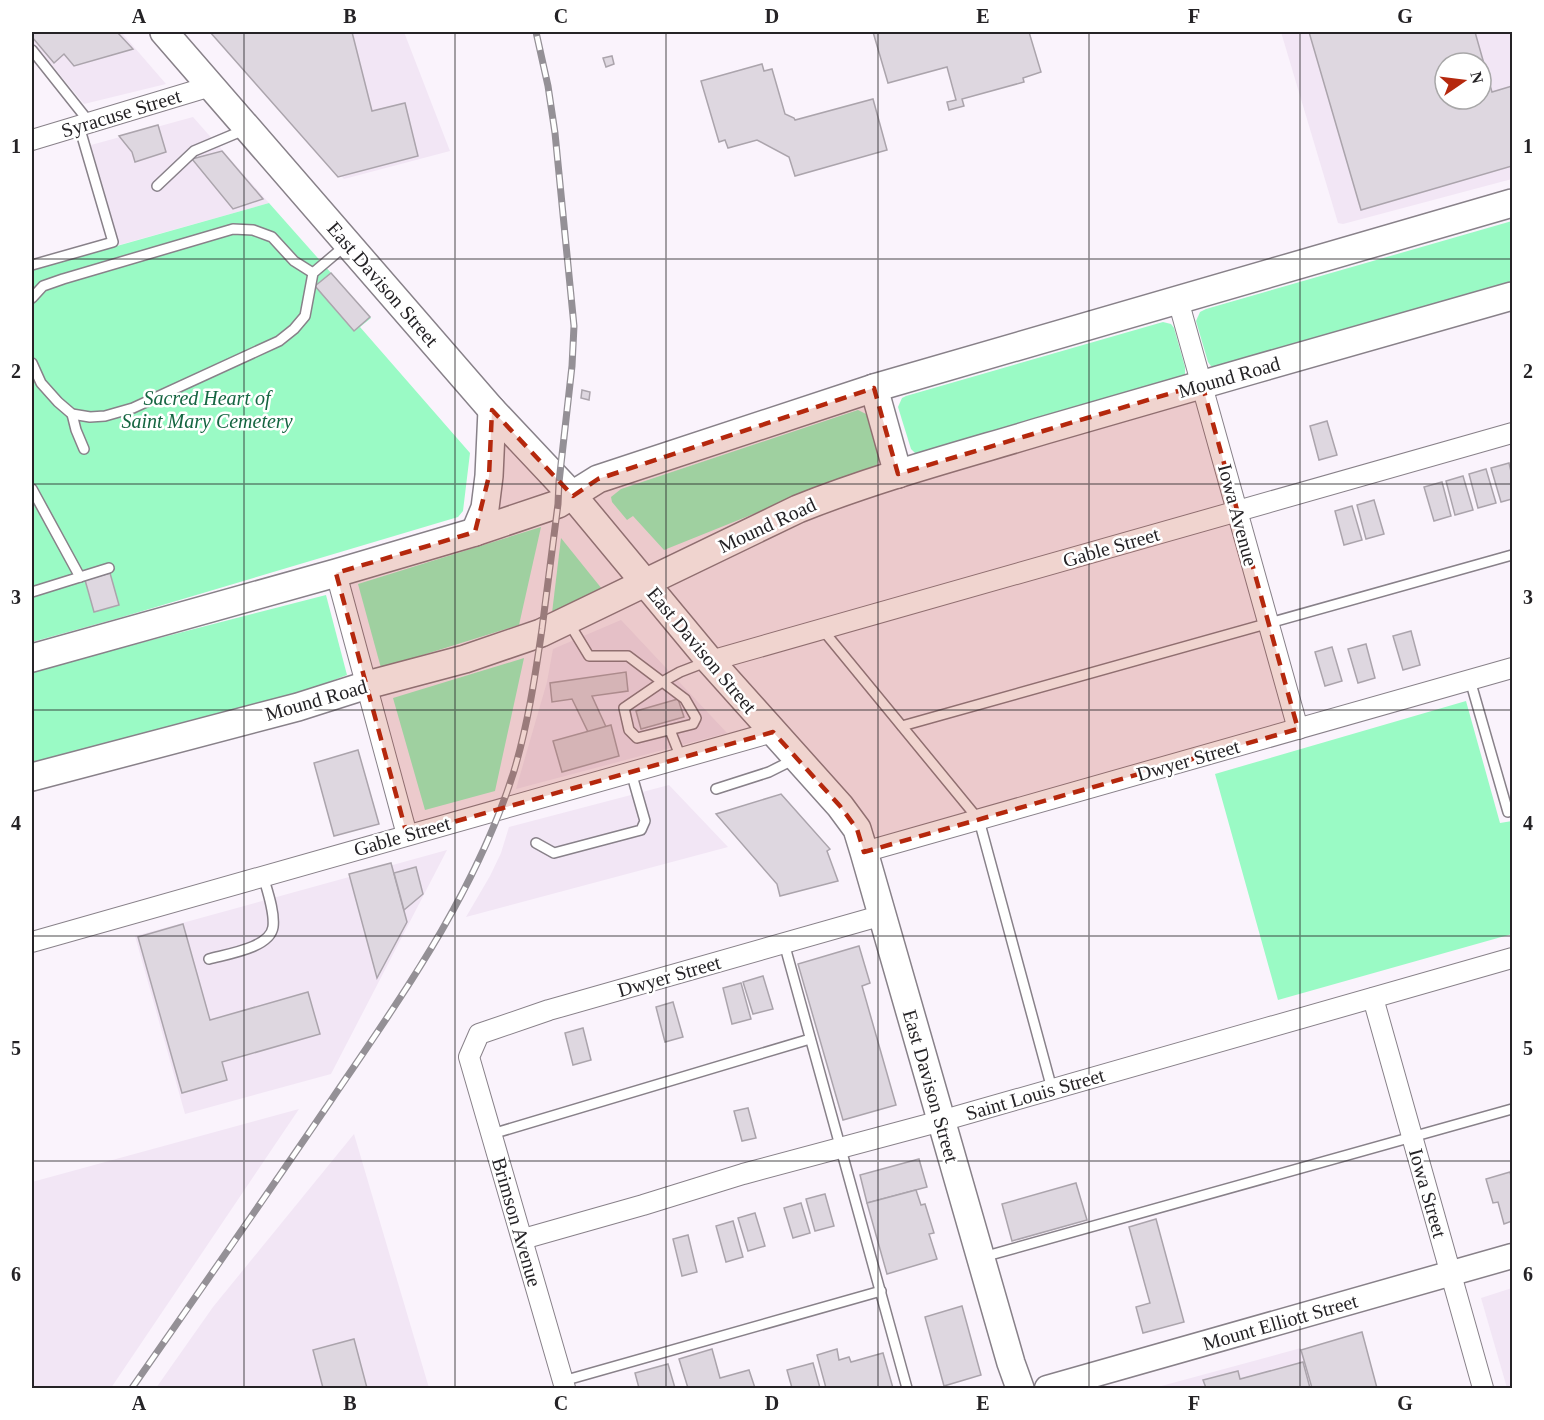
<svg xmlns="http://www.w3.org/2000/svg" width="1544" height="1420" viewBox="0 0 1544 1420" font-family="'Times New Roman',serif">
<rect width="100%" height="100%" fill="#faf3fc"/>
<g fill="#f2e6f5" fill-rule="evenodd">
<path d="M32 32H121L166 84 84 104 32 41Z"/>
<path d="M214 32H404L450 151 344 179Z"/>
<path d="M1281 32H1512V179L1343 224 1338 223ZM1445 63H1481V99H1445Z"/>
<path d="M193 117 269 203 119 245 91 145Z"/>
<path d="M621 620 727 733 516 789 547 682 553 649Z"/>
<path d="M669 785 728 847 466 917 490 876 501 853 509 827Z"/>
<path d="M447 850 331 1074 185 1114 135 936Z"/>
<path d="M299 1109 111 1388H32V1182Z"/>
<path d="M354 1134 429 1388H156L213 1307Z"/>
<path d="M1512 1288V1388H1507L1481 1298Z"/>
<path d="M1301 1348 1312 1388H1154Z"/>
</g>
<g fill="#9afac5">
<path d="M269 203 371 318 360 327 470 453 463 511 458 517 119 618 32 642V270Z"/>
<path d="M1512 221V283L1215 368 1211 366 1208 362 1196 321 1200 312 1206 309Z"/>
<path d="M1163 322 1171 324 1174 328 1185 367V375L1182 379 919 455 915 453 911 449 898 407 902 398 906 396Z"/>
<path d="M858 410 866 414 868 418 879 458 877 465 874 468 828 484 664 550 633 516 627 520 612 502 611 497 621 489Z"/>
<path d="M541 527 519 625 381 668 358 584Z"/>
<path d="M561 538 602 589 552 613Z"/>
<path d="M326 595 347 675 277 702 32 768V671Z"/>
<path d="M524 658 495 791 425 810 393 698Z"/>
<path d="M1466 701 1500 823 1512 821V934L1278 1000 1215 774Z"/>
</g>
<g fill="#ded7e0" stroke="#aba4ac" stroke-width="1.5" fill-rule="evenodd">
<path d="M32 32H117L133 49 74 66 64 54 54 63 32 37Z"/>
<path d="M210 32H352L372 111 405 103 418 156 338 177Z"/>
<path d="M873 32H1029L1041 72 1023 78 1024 82 962 99 964 106 949 110 947 102 956 100 947 67 888 83Z"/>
<path d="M1309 32H1475L1492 92 1512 86V166L1361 210ZM1445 63H1481V99H1445Z"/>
<path d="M612 56 614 64 606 67 603 58Z"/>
<path d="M762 64 764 71 772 69 785 114 794 118 795 120 873 99 887 150 795 176 789 157 757 140 728 148 725 140 719 142 701 81Z"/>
<path d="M158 125 166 152 135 162 132 152 119 136Z"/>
<path d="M222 151 263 199 233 209 192 159Z"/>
<path d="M331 273 370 317 354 331 315 286Z"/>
<path d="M582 390 590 392 589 400 581 398Z"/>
<path d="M1327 421 1337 455 1319 460 1310 426Z"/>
<path d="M1509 463 1512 476V499L1501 502 1491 468Z"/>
<path d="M1486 469 1496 503 1478 508 1469 474Z"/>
<path d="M1463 476 1473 510 1455 515 1446 481Z"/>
<path d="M1442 482 1451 516 1434 521 1424 487Z"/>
<path d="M1374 500 1384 534 1366 539 1357 505Z"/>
<path d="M1352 506 1362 540 1344 545 1335 511Z"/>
<path d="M110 573 119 605 94 612 85 580Z"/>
<path d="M1411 631 1420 665 1403 670 1393 636Z"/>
<path d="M1366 644 1375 678 1358 683 1348 649Z"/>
<path d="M1332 647 1342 681 1325 686 1315 652Z"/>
<path d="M626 672 628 691 592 696 607 729 590 736 572 699 552 702 550 683Z"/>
<path d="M678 699 684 717 641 729 636 711Z"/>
<path d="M611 725 619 756 562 772 553 741Z"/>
<path d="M358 750 379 824 334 836 314 763Z"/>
<path d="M781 794 830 849 827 851 838 881 780 896 777 884 716 814Z"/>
<path d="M391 863 407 922 377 978 349 874Z"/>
<path d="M416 867 423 894 404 910 394 873Z"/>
<path d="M183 924 210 1020 308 992 320 1034 222 1062 227 1080 182 1093 138 937Z"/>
<path d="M859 946 870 983 862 986 896 1105 843 1120 798 964Z"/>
<path d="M763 976 773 1009 753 1014 743 982Z"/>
<path d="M741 983 751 1019 732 1024 723 988Z"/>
<path d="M673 1002 683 1037 665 1042 656 1007Z"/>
<path d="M583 1028 591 1060 573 1065 565 1033Z"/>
<path d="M748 1108 756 1138 742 1141 734 1111Z"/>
<path d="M919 1159 927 1187 867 1203 860 1175Z"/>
<path d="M1510 1172 1512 1180V1221L1504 1224 1498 1202 1493 1203 1486 1179Z"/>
<path d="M1076 1183 1087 1220 1012 1241 1002 1204Z"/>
<path d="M916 1190 921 1205 925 1204 934 1233 929 1234 937 1259 887 1274 867 1203Z"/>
<path d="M825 1194 834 1226 815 1231 806 1199Z"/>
<path d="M801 1203 810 1233 793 1238 784 1208Z"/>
<path d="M755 1213 765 1246 748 1251 738 1218Z"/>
<path d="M1156 1219 1184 1322 1143 1333 1136 1307 1150 1303 1129 1227Z"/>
<path d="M733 1221 743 1257 726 1262 716 1226Z"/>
<path d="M688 1235 697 1272 682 1276 673 1239Z"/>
<path d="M962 1306 981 1375 944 1386 925 1317Z"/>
<path d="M1362 1332 1377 1388H1312L1301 1350Z"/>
<path d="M354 1339 367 1388H323L313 1350Z"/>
<path d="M712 1349 720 1378 749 1370 755 1388H688L679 1359Z"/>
<path d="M837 1349 839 1360 849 1357 851 1362 883 1353 893 1388H826L817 1355Z"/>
<path d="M1303 1362 1310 1388H1206L1203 1380 1238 1371 1240 1379Z"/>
<path d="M813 1363 820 1388H792L787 1370Z"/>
<path d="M668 1364 675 1388H639L635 1373Z"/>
</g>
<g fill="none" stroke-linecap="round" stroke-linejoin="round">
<defs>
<g id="service">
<path d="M32 50 90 123"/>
<path d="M157 186 194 151 244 130"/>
<path d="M32 265 113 242 79 126"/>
<path d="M32 298 43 286 63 279 233 229 253 230 272 237 294 261 313 273"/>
<path d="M32 363 41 383 58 402 72 414 90 417 105 416 133 408 279 341 294 329 305 316 313 273 346 245"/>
<path d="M72 414 76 430 84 449"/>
<path d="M32 489 80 577"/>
<path d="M32 592 109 568"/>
<path d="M569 623 589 656H628L685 699 696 718 693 724 637 738 629 730 624 708 662 682 680 672 706 662"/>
<path d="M822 629 979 820 1052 1089"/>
<path d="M1470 680 1508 812 1512 811"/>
<path d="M902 726 1512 555"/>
<path d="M670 730 681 758"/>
<path d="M716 789 769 772 795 759"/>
<path d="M536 843 554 853 641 830 645 821 631 772"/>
<path d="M784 943 907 1388"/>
<path d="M209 959C227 954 270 948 273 927 275 912 267 890 263 876"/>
<path d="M492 1134 810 1039"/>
<path d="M983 1257 1512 1109"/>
<path d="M563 1381 881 1291"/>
</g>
<g id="minor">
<path d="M32 140 211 86"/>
<path d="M1178 300 1298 729"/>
<path d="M336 573 407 835"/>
<path d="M710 661 1512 433"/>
<path d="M864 852 1512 668"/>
<path d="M32 942 773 732"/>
<path d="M1373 998 1483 1388"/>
<path d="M523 1239 643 1205 743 1174 941 1121 1512 958"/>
<path d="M565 1388 469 1057 479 1034 549 1010 883 915"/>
</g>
<path id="tertiary" d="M1047 1388 1512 1256"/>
<g id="secondary">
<path d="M164 32 492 410 573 496 710 661 840 806 857 829 864 852 1011 1363 1020 1388"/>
<path d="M874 388 898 474"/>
<path d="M475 532 485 508 489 476 492 410"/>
<path d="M32 658 336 573 475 532 558 504 598 479 874 388 1512 203"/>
<path d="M32 777 298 707 367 685 465 659 541 633 798 509C878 477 962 455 1045 430 1200 384 1357 341 1512 296"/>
</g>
</defs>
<use href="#service" stroke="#888189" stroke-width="12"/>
<use href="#minor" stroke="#888189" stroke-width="22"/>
<use href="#tertiary" stroke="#888189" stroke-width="27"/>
<use href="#secondary" stroke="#888189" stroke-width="30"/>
<use href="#service" stroke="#fff" stroke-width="9"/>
<use href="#minor" stroke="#fff" stroke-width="20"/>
<use href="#tertiary" stroke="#fff" stroke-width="24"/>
<use href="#secondary" stroke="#fff" stroke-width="27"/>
<defs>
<path id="rail" d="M132 1388C199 1292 266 1196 332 1099 402 996 476 892 514 771 528 724 535 677 542 629 547 587 553 546 558 504L559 482 572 366 574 326 555 133 548 86 536 32"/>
</defs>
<use href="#rail" stroke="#949096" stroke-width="7"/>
<use href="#rail" stroke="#fff" stroke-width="4.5" stroke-dasharray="14" stroke-linecap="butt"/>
</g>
<path fill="#b5280d" fill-opacity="0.2" stroke="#b5280d" stroke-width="4.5" stroke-dasharray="12 8" stroke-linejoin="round" d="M1202 384 1298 729 864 852 857 829 840 806 773 732 407 835 336 573 475 532 489 476 492 410 573 496 598 479 874 388 898 474Z"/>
<path fill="none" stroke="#252326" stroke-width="1.5" stroke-opacity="0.55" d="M244 32V1388M455 32V1388M666 32V1388M878 32V1388M1089 32V1388M1300 32V1388M32 259H1512M32 484H1512M32 710H1512M32 936H1512M32 1161H1512"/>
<g text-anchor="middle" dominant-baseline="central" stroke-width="5" stroke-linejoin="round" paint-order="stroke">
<g font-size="20" fill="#252326" stroke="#fff">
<text transform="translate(121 113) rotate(-17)">Syracuse Street</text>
<text transform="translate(383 284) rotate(49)">East Davison Street</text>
<text transform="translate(1229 377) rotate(-16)">Mound Road</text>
<text transform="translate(1238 515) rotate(75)">Iowa Avenue</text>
<text transform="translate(767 525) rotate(-25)">Mound Road</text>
<text transform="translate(1111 547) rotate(-16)">Gable Street</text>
<text transform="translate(702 650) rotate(50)">East Davison Street</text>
<text transform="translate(316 700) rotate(-16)">Mound Road</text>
<text transform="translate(1188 760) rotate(-16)">Dwyer Street</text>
<text transform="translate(402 836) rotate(-16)">Gable Street</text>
<text transform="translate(669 976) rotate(-16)">Dwyer Street</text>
<text transform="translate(931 1086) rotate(74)">East Davison Street</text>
<text transform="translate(1035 1094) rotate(-16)">Saint Louis Street</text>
<text transform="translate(1428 1193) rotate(74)">Iowa Street</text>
<text transform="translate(517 1222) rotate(74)">Brimson Avenue</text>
<text transform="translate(1280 1322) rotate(-16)">Mount Elliott Street</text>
</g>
<g font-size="20" font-style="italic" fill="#156541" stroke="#fff">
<text x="207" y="398">Sacred Heart of<tspan x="207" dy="23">Saint Mary Cemetery</tspan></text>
</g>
</g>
<rect width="1544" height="1420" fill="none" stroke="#ffffff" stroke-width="66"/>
<g transform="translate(1463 81) rotate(76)"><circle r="28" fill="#ffffff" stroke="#a8a7a8" stroke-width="1.5"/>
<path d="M0-4.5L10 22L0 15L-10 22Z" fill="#b5280d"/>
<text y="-9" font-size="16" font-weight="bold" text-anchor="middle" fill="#252326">N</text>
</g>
<rect x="33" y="33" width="1478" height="1354" fill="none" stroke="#252326" stroke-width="2"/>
<g font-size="20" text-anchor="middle" font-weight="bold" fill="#252326">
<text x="139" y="23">A</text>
<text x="350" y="23">B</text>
<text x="561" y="23">C</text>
<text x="772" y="23">D</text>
<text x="983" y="23">E</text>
<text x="1194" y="23">F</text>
<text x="1405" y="23">G</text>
<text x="16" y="153">1</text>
<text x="1528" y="153">1</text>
<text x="16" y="378">2</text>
<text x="1528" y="378">2</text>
<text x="16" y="604">3</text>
<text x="1528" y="604">3</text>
<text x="16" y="830">4</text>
<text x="1528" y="830">4</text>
<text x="16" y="1055">5</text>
<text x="1528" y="1055">5</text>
<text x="16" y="1281">6</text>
<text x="1528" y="1281">6</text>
<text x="139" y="1410">A</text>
<text x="350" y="1410">B</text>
<text x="561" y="1410">C</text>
<text x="772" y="1410">D</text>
<text x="983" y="1410">E</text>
<text x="1194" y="1410">F</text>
<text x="1405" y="1410">G</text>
</g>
</svg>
